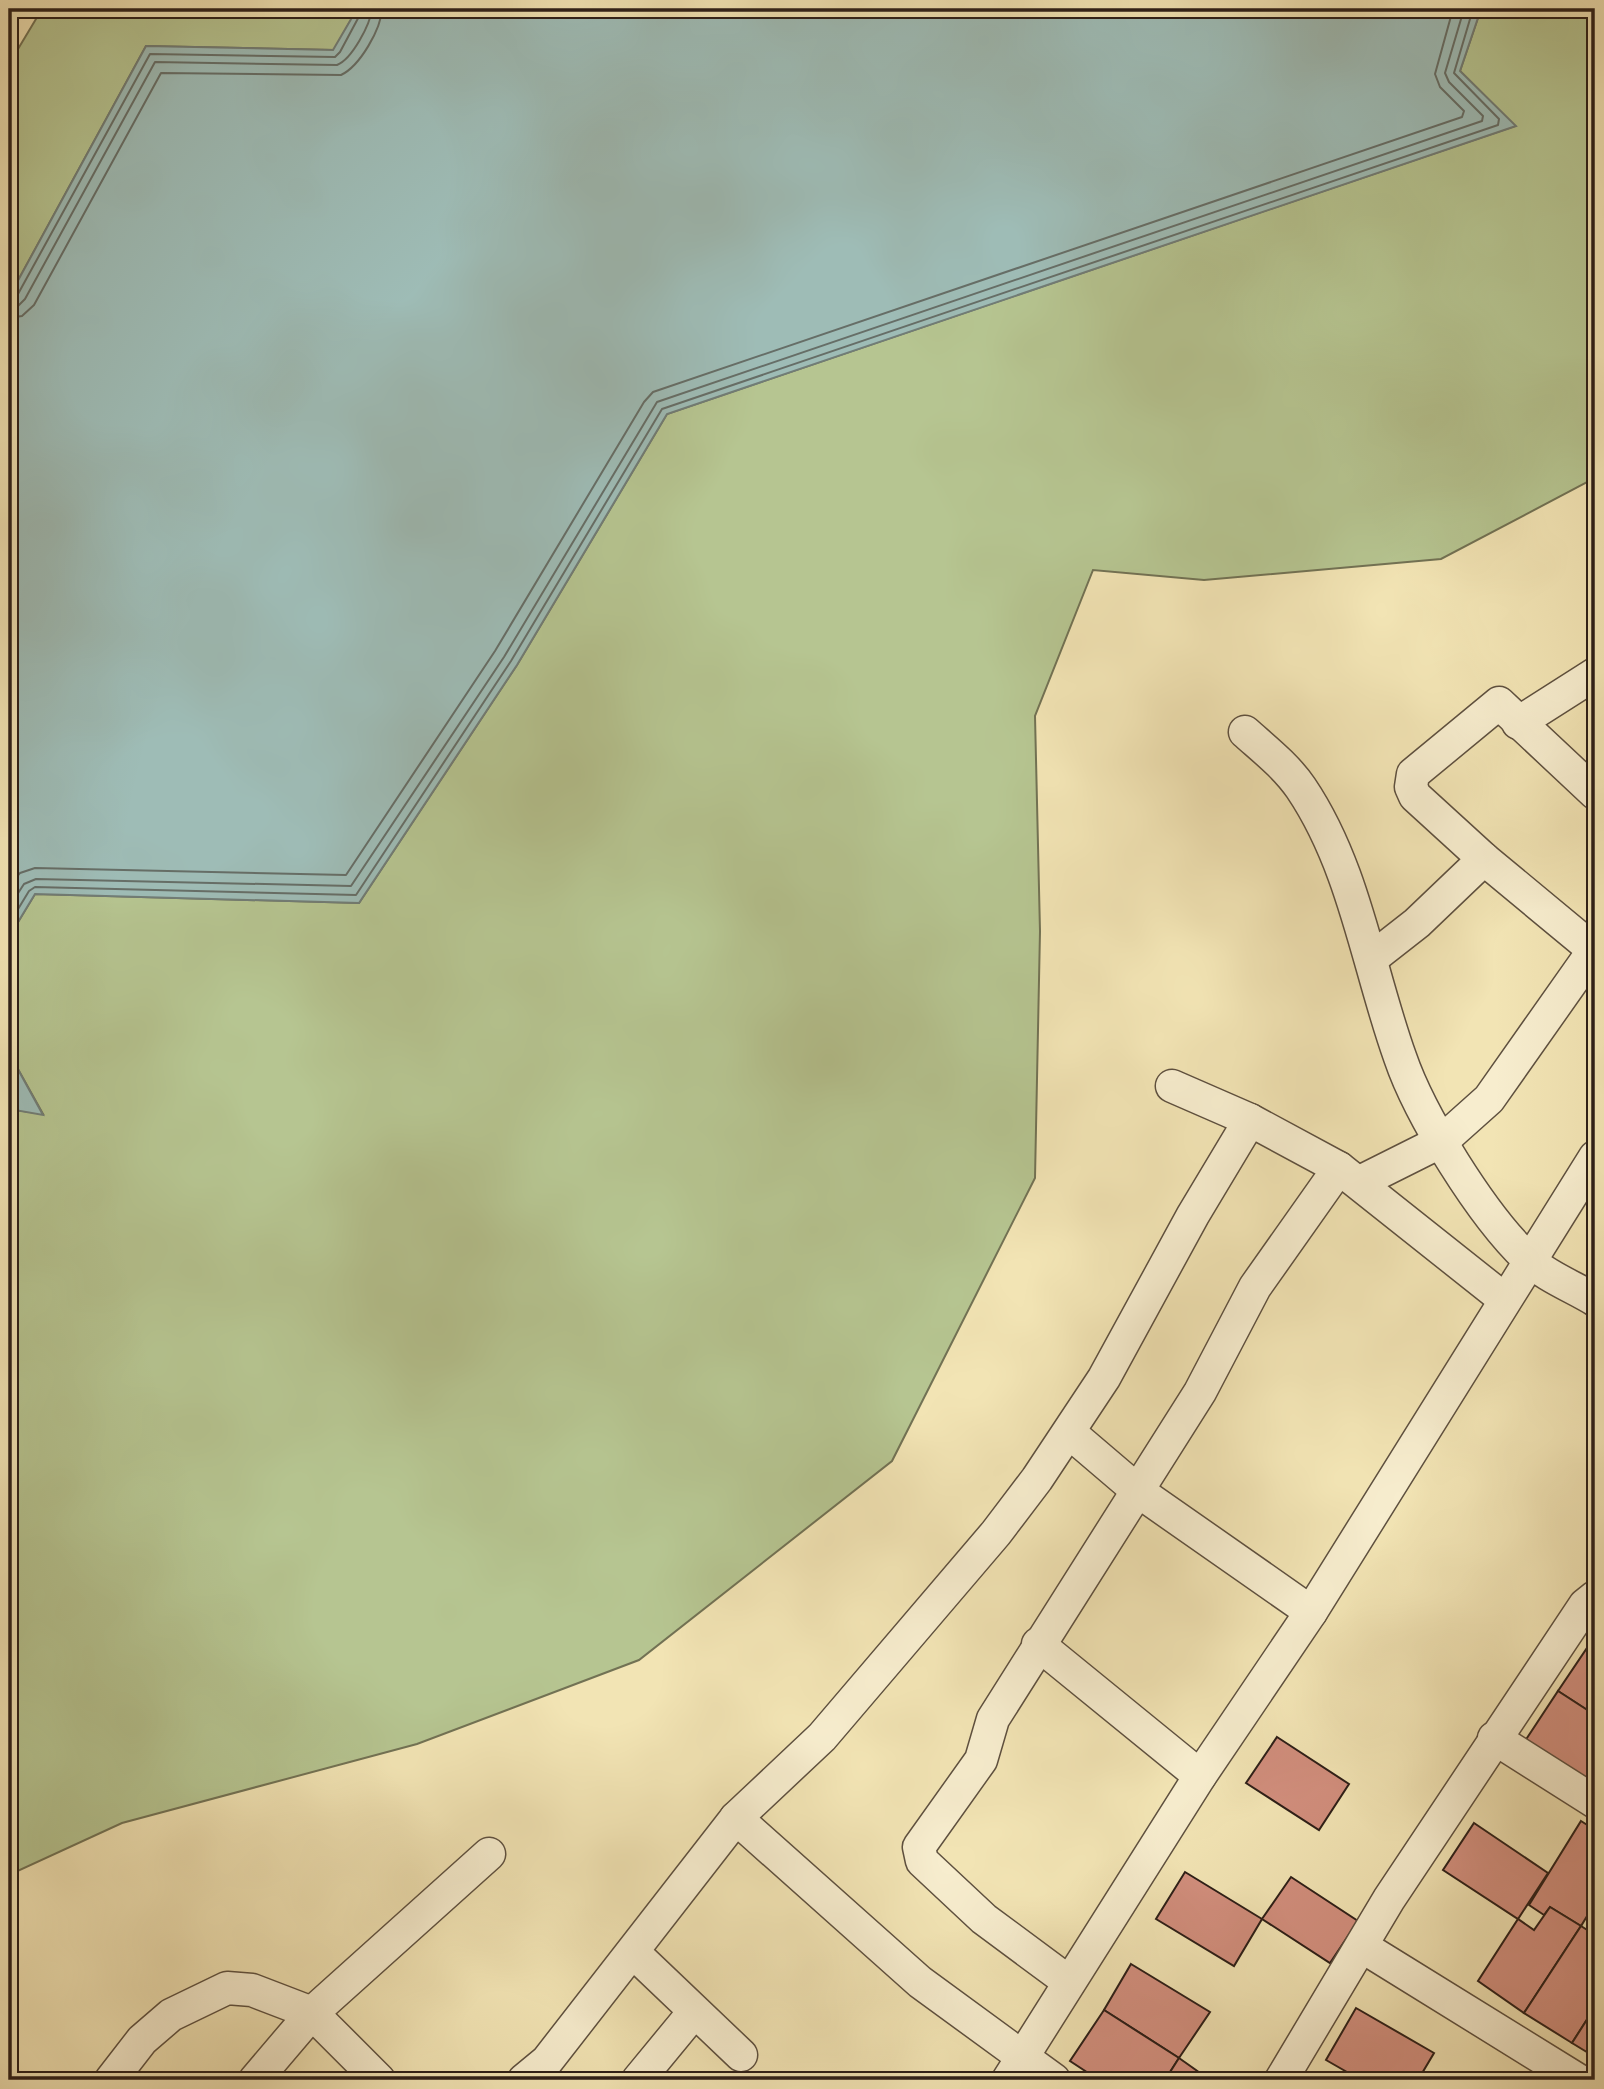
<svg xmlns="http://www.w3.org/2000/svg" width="1604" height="2089" viewBox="0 0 1604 2089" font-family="Vollkorn,serif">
<rect width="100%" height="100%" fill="#f2e4b4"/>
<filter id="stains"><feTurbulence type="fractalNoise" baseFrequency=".00286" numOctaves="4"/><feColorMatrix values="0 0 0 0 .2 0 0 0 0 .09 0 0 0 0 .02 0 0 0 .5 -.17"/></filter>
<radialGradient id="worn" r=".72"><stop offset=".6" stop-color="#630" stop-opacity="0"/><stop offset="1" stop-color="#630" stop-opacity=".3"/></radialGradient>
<g fill="#b6c591" stroke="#727254" stroke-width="2">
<path d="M42 9H357L334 50 146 46 9 297V64Z"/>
<path d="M1481 9H1595V478L1441 559 1204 580 1093 570 1035 716 1040 931 1035 1178 892 1461 639 1660 417 1744 122 1823 9 1875V1109L43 1114 9 1053V937L35 894 359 903 517 665 667 414 1515 126 1460 71Z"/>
</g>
<g fill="#9ebcb6" stroke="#717d77" stroke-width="2">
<path d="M357 9H1481L1460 71 1516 126 667 414 517 665 359 903 35 894 9 937V297L146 46 333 50Z"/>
<path d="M9 1053 43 1115 9 1109Z"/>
</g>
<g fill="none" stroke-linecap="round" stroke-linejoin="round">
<g stroke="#666e67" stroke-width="2">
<path d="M9 299 18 294 150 54 335 57 340 52 363 9"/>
<path d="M9 308 18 306 25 299 155 62 337 65C352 59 370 25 372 9"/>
<path d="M9 318 22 316 34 305 161 73 341 75C360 66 381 29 382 9"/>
<path d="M9 887 20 873 35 868 346 875 495 651 644 402 653 392 1462 117 1464 111 1440 87 1435 74 1453 9"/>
<path d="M9 907 24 884 36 879 351 886 504 657 657 402 1482 121 1483 116 1449 82 1445 73 1464 9"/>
<path d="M9 924 29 891 35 887 356 895 511 661 662 409 1498 125 1499 119 1454 73 1473 9"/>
</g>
</g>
<g fill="#d28f7e" stroke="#2d1f18" stroke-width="2">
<path d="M1589 1645 1595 1649V1715L1558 1691Z"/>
<path d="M1558 1691 1595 1715V1786L1525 1741Z"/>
<path d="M1277 1737 1349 1784 1319 1830 1246 1783Z"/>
<path d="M1581 1821 1595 1830V1903L1581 1926 1550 1907 1544 1915 1529 1905Z"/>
<path d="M1474 1823 1548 1873 1518 1919 1443 1870Z"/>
<path d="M1185 1872 1262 1919 1234 1966 1156 1919Z"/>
<path d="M1291 1877 1358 1921 1330 1963 1262 1919Z"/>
<path d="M1550 1907 1581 1926 1524 2013 1478 1981 1518 1919 1534 1930Z"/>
<path d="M1581 1926 1595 1935V2007L1572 2043 1524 2013Z"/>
<path d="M1131 1964 1210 2012 1179 2058 1104 2010Z"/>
<path d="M1595 2007V2057L1572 2043Z"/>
<path d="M1356 2008 1434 2053 1418 2080H1361L1326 2060Z"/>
<path d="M1104 2010 1179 2058 1165 2080H1099L1070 2061Z"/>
<path d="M1179 2058 1210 2080H1165Z"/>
</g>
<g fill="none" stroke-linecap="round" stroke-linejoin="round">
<defs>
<g id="minor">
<path d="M1518 723 1595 674"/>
<path d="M1245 732C1264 749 1286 766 1301 788 1355 868 1368 968 1400 1057 1420 1116 1482 1215 1527 1258 1545 1276 1574 1287 1595 1300"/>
<path d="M1595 793 1499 703 1413 774 1411 787 1415 796 1484 859 1595 951"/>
<path d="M1371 959 1417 923 1484 859"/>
<path d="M1172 1086 1250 1120 1339 1168 1504 1299"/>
<path d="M1360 1182 1442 1141 1489 1099 1594 950"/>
<path d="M1070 1433 1138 1491 1311 1612"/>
<path d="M1038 1644 1200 1776"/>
<path d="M1494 1738 1595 1802"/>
<path d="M736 1818 920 1982 1054 2080"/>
<path d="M1363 1947 1578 2080"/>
<path d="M634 1953 741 2055"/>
<path d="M1069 1982 984 1919 922 1861 919 1847 981 1760 993 1719 1200 1392 1255 1287 1339 1168"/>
<path d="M111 2080 142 2040 171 2015 227 1988 252 1990 312 2013 379 2080"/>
<path d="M255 2080 312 2013 489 1854"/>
<path d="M524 2080 547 2061 736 1818 822 1737 996 1533 1037 1479 1104 1378 1193 1215 1250 1120"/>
<path d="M638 2080 694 2012"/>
<path d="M1008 2080 1200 1776 1311 1612 1595 1157"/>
<path d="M1281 2080 1389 1899 1585 1605 1595 1597"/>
</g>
</defs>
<use href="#minor" stroke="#5e503f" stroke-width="35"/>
<use href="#minor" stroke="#f7edce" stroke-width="32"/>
</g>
<rect width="1604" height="2089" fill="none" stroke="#f2e4b4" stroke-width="35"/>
<rect x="10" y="10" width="1583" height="2068" fill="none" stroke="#2d1f18" stroke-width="3.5"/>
<rect x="18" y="18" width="1569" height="2054" fill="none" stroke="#2d1f18" stroke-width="2"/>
<rect width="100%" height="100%" filter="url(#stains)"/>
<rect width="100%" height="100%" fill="url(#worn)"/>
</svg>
